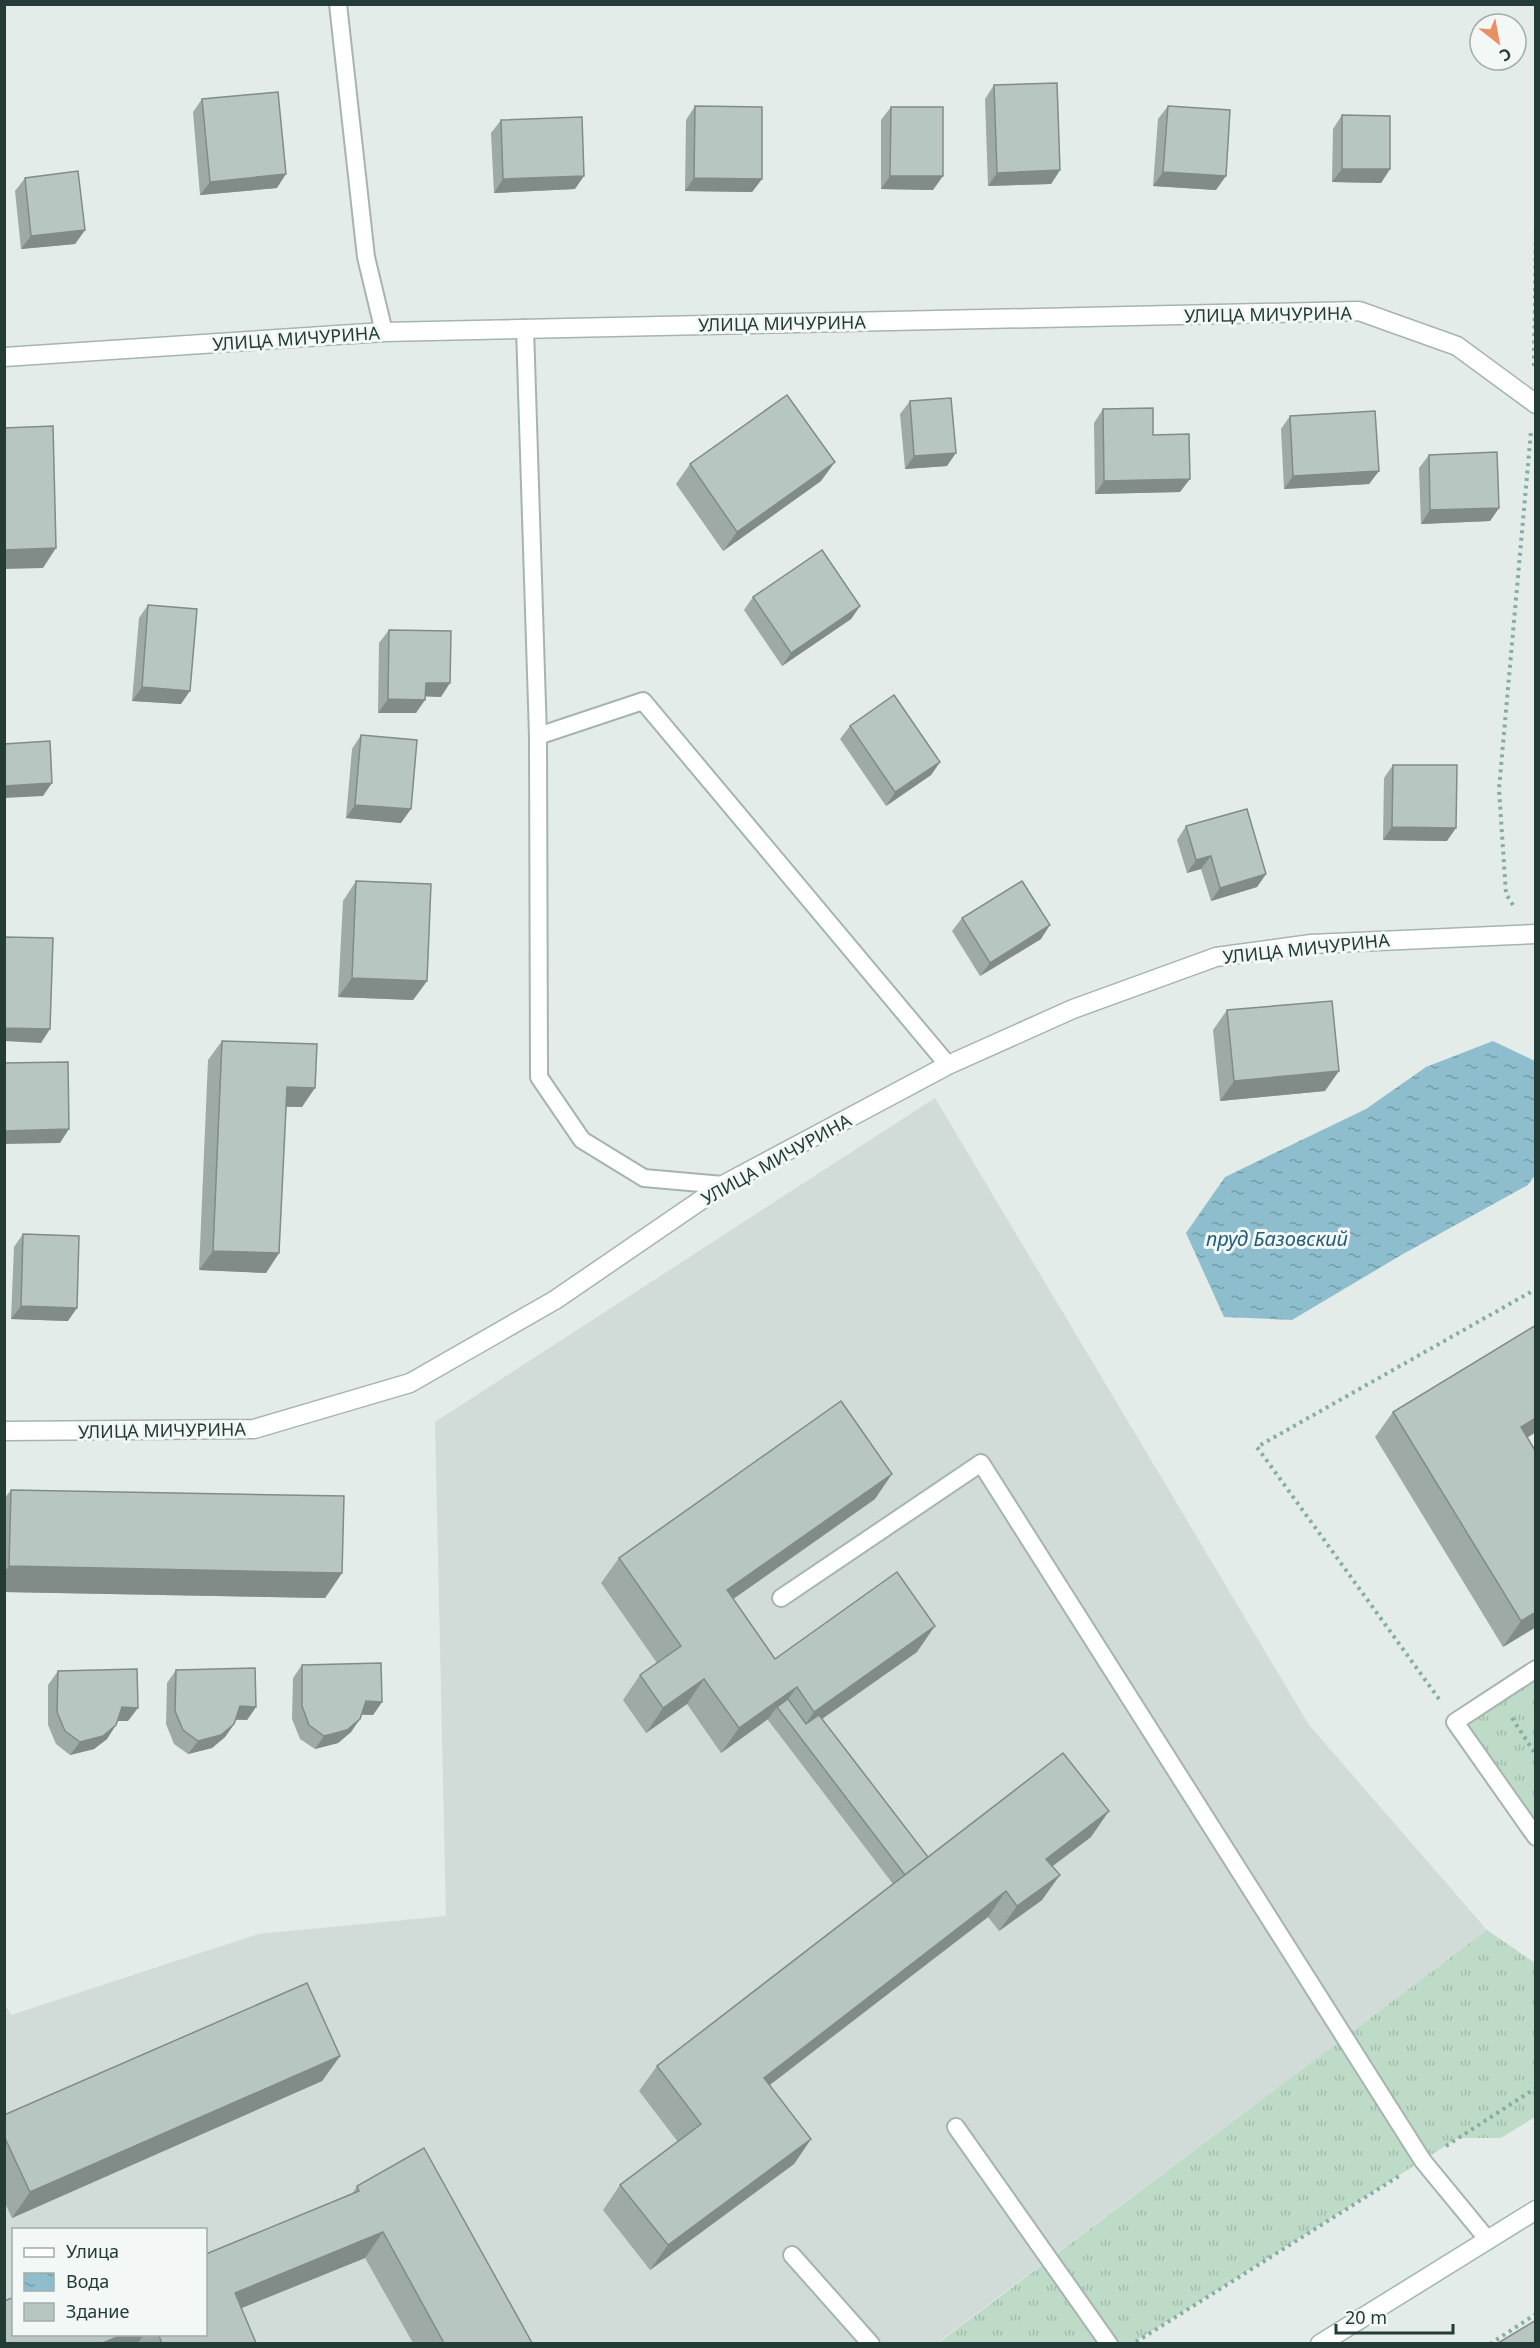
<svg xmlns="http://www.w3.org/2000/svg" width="1540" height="2348" viewBox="0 0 1540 2348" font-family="'Noto Sans',sans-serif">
<defs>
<pattern id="grass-tufts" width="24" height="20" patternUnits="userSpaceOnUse" patternTransform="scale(1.5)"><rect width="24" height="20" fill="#bddbc7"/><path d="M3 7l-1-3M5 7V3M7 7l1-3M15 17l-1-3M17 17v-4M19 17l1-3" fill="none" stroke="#a2bdac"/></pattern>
<pattern id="water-ripples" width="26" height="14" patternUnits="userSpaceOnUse" patternTransform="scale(1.5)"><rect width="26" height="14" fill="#8ebecd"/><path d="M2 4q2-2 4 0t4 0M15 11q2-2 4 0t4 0" fill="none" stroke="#749ca7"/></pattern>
</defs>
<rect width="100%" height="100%" fill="#e3ece8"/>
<path fill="#d1dbd7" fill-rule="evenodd" d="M935 1098 1309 1725 1487 1930 937 2343H5L4 2003 11 2015 258 1934 446 1916 435 1422ZM14 2230H206V2334H14Z"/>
<g fill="url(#grass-tufts)">
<path d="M1535 1669V1837L1455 1722Z"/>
<path d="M1487 1930 1535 1963V2117L1501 2138H1458L1133 2343 937 2344Z"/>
</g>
<path fill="url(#water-ripples)" d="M1493 1041 1535 1061V1175L1528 1185 1403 1254 1292 1320 1224 1317 1186 1233 1225 1177 1366 1109 1426 1067Z"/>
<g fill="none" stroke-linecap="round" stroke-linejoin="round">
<defs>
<g id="lane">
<path d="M338 4 366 257 384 332"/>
<path d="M525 328 538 736 539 1077 582 1140 644 1178 723 1185"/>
<path d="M538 736 643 701 948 1065"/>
<path d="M781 1598 981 1463 1423 2161 1488 2240"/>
<path d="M1536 1669 1455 1722 1536 1837"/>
<path d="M956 2127 1109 2344"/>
<path d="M792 2255 871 2344"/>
</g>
<g id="street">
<path d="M4 357 384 332 1359 311 1457 346 1536 404"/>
<path d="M4 1431 254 1429 410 1383 555 1300 723 1185 948 1065 1073 1009 1216 957 1311 944 1536 934"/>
</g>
<path id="secondary" d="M1320 2344 1536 2210"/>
</defs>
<use href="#lane" stroke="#a6b4af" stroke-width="20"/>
<use href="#street" stroke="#a6b4af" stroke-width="21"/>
<use href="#secondary" stroke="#a1b7b1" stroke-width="21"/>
<g stroke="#85ada4" stroke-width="4" stroke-dasharray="3 4.5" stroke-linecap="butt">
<path d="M1534 366 1536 221"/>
<path d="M1513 905 1506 894 1499 789 1531 431"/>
<path d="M1439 1699 1257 1447 1536 1289"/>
<path d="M1512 1718 1536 1755"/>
<path d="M1446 2146 1536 2088"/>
<path d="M1136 2342 1399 2176"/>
<path d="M1490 2344 1536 2314"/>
</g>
<use href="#lane" stroke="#fff" stroke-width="16"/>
<use href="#street" stroke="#fff" stroke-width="18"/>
<use href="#secondary" stroke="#fff" stroke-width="18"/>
</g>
<g fill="#9eaaa6">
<path d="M994 85 1060 170 1051 184 988 186 985 99Z"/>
<path d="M202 99 277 188 200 195 193 112Z"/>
<path d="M695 106 762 179 752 192 685 191 686 120Z"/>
<path d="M1168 106 1216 190 1153 186 1158 119Z"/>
<path d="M891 107 933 190 881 189V120Z"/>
<path d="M1342 115 1390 169 1381 183 1332 182 1333 129Z"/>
<path d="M501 120 575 189 494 193 491 133Z"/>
<path d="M25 178 85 230 75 244 21 249 15 191Z"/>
<path d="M910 401 947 466 905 469 900 414Z"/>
<path d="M1103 409 1180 492 1095 494 1094 423Z"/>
<path d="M1290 416 1379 471 1369 484 1284 489 1281 429Z"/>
<path d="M1429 455 1499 508 1490 521 1421 524 1419 468Z"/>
<path d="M690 464 821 481 723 551 676 484Z"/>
<path d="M753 597 860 606 851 619 782 666 744 610Z"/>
<path d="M148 605 181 704 132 701 139 618Z"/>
<path d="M389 630 441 697 425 696 416 713H378L379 643Z"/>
<path d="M850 726 940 762 931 775 886 806 840 739Z"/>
<path d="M361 735 401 823 346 818 352 749Z"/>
<path d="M1393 765 1447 841 1383 840 1384 778Z"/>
<path d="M1186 826 1266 874 1257 887 1211 901 1201 869 1187 873 1177 840Z"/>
<path d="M356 881 427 981 413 1000 338 997 343 901Z"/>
<path d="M962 918 1041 939 980 976 952 931Z"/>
<path d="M1227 1010 1325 1091 1220 1101 1213 1030Z"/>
<path d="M222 1041 302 1107H286L279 1253 266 1273 199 1270 208 1060Z"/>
<path d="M23 1234 68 1321 11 1319 14 1247Z"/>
<path d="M1536 1325V1432L1527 1438 1536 1627 1503 1647 1375 1437 1393 1412Z"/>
<path d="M11 1490 342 1573 325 1598 4 1592V1499Z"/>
<path d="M875 1499 733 1599 775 1659 917 1652 822 1719 928 1857 1091 1837 1052 1866 1042 1900 999 1931 988 1917 770 2085 811 2139 794 2164 650 2270 603 2210 620 2185 678 2142 639 2091 657 2066 893 1884 768 1720V1719L721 1753 687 1704 646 1733 623 1700 640 1675 657 1663 601 1583 619 1558Z"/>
<path d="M302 1665 382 1702 373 1715H362L351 1732 338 1743 315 1749 300 1739 292 1719 293 1678Z"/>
<path d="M176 1670 256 1707 247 1720H236L234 1724 225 1737 212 1748 188 1754 174 1744 166 1724 167 1683Z"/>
<path d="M58 1671 128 1721H118L107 1739 94 1749 70 1755 56 1744 48 1725V1685Z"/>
<path d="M340 2056 322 2081 12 2218 4 2201V2115Z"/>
<path d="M357 2186 532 2343H413L365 2258 241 2308 256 2343H4L14 2334H206L352 2194Z"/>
</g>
<g fill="#818b87">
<path d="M1342 169H1390L1381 183 1332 182Z"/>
<path d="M1060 170 1051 184 988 186 997 173Z"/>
<path d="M1163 172 1226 176 1216 190 1153 186Z"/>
<path d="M286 174 277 188 200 195 210 182Z"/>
<path d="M584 176 575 189 494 193 503 179Z"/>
<path d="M890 176H943L933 190 881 189Z"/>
<path d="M694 178 762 179 752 192 685 191Z"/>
<path d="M85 230 75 244 21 249 31 236Z"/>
<path d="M956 453 947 466 905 469 914 456Z"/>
<path d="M835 462 821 481 723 551 737 532Z"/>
<path d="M1379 471 1369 484 1284 489 1293 476Z"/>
<path d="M1190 479 1180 492 1095 494 1104 481Z"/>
<path d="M1499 508 1490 521 1421 524 1430 510Z"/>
<path d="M56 548 43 568 4 569V550Z"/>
<path d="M860 606 851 619 782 666 791 653Z"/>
<path d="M426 683H450L441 697 416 696Z"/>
<path d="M142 687 190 691 181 704 132 701Z"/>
<path d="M388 699 425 700 416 713H378Z"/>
<path d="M940 762 931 775 886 806 895 792Z"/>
<path d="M52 783 43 796 4 798V786Z"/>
<path d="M355 805 411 809 401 823 346 818Z"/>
<path d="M1392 827 1456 828 1447 841 1383 840Z"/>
<path d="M1211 856 1201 869 1187 873 1196 860Z"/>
<path d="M1266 874 1257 887 1211 901 1220 888Z"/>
<path d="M1050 925 1041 939 980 976 990 963Z"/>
<path d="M352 978 427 981 413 1000 338 997Z"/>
<path d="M4 1028 50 1029 41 1043 4 1041Z"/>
<path d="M1339 1071 1325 1091 1220 1101 1234 1081Z"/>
<path d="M287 1087 315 1088 302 1107 273 1106Z"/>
<path d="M69 1129 60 1143 4 1144V1131Z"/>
<path d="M213 1251 279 1253 266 1273 199 1270Z"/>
<path d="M21 1306 77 1308 68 1321 11 1319Z"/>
<path d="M1536 1418V1432L1503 1452 1521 1427Z"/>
<path d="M892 1474 875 1499 709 1616 727 1590Z"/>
<path d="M9 1566 342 1573 325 1598 4 1592V1573Z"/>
<path d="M1536 1612V1627L1503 1647 1521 1621Z"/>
<path d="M935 1626 917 1652 799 1735H798L814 1712Z"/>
<path d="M704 1679 687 1704 646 1733 663 1708Z"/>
<path d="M797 1687 780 1710 777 1707 768 1719 721 1753 739 1728Z"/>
<path d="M366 1701 382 1702 373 1715 357 1714Z"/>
<path d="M240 1706 256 1707 247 1720 231 1719Z"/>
<path d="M122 1707 138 1708 128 1721H113Z"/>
<path d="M360 1719 351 1732 338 1743 315 1749 324 1736Z"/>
<path d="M234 1724 225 1737 212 1748 188 1754 198 1741Z"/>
<path d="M116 1725 107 1739 94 1749 70 1755 80 1742Z"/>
<path d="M1109 1811 1091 1837 1029 1884 1046 1859Z"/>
<path d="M1060 1875 1042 1900 999 1931 1017 1906Z"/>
<path d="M1006 1891 988 1917 746 2103 764 2078Z"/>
<path d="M340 2056 322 2081 12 2218 30 2192Z"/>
<path d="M811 2139 794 2164 650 2270 668 2245Z"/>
<path d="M383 2232 365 2258 217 2318 235 2293Z"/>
<path d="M124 2334H144L138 2343H103Z"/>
</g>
<g fill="#b8c6c1" stroke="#818b87" stroke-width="1.5">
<path d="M1057 83 1060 170 997 173 994 85Z"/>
<path d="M278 92 286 174 210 182 202 99Z"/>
<path d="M695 106 762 107V179L694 178Z"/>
<path d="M1168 106 1230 110 1226 176 1163 172Z"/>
<path d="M891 107H943V176H890Z"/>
<path d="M1342 115 1390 116V169H1342Z"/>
<path d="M582 117 584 176 503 179 501 120Z"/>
<path d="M78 171 85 230 31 236 25 178Z"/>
<path d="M787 395 835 462 737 532 690 464Z"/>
<path d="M951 398 956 453 914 456 910 401Z"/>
<path d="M1153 408V435L1189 434 1190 479 1104 481 1103 409Z"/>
<path d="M1375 411 1379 471 1293 476 1290 416Z"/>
<path d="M53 426 56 548 4 550V428Z"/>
<path d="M1497 452 1499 508 1430 510 1429 455Z"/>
<path d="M822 550 860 606 791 653 753 597Z"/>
<path d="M148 605 197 609 190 691 142 687Z"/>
<path d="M389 630 451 631 450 683H426L425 700 388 699Z"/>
<path d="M894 695 940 762 895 792 850 726Z"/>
<path d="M361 735 417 740 411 809 355 805Z"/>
<path d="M50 741 52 783 4 786V744Z"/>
<path d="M1393 765H1457L1456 828 1392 827Z"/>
<path d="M1247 809 1266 874 1220 888 1211 856 1196 860 1186 826Z"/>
<path d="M356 881 431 884 427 981 352 978Z"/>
<path d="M1022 881 1050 925 990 963 962 918Z"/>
<path d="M4 937 53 938 50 1029 4 1028Z"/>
<path d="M1332 1001 1339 1071 1234 1081 1227 1010Z"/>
<path d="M222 1041 317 1044 315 1088 287 1087 279 1253 213 1251Z"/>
<path d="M68 1062 69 1129 4 1131V1063Z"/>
<path d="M23 1234 79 1236 77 1308 21 1306Z"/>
<path d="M1536 1325V1418L1521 1427 1536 1452V1612L1521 1621 1393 1412Z"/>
<path d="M841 1401 892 1474 727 1590 775 1659 897 1572 935 1626 814 1712 797 1687 739 1728 704 1679 663 1708 640 1675 681 1646 619 1558Z"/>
<path d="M11 1490 344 1496 342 1573 9 1566Z"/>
<path d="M381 1663 382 1702 366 1701 360 1719 347 1730 324 1736 309 1725 302 1706V1665Z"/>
<path d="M255 1668 256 1707 240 1706 234 1724 221 1735 198 1741 183 1730 175 1711 176 1670Z"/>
<path d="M137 1669 138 1708 122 1707 116 1725 103 1736 80 1742 65 1731 57 1712 58 1671Z"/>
<path d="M788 1699 806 1724 819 1715 928 1857 905 1875 777 1707Z"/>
<path d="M1063 1753 1109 1811 1046 1859 1060 1875 1017 1906 1006 1891 764 2078 811 2139 668 2245 620 2185 701 2124 657 2066Z"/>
<path d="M307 1983 340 2056 30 2192 4 2136V2115Z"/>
<path d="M424 2148 532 2343H444L383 2232 235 2293 256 2343H162L158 2334H206V2254L359 2191 357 2186Z"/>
<path d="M14 2297V2334H124L103 2343H4V2301Z"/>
<path d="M1536 2320V2343H1498Z"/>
</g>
<g text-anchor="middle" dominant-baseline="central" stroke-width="6" stroke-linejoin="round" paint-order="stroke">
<g font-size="18" fill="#233c37" stroke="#f3f8f6">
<text transform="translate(1268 314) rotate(-1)">УЛИЦА МИЧУРИНА</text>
<text transform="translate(782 323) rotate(-1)">УЛИЦА МИЧУРИНА</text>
<text transform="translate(296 338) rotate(-4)">УЛИЦА МИЧУРИНА</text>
<text transform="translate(1306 948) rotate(-6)">УЛИЦА МИЧУРИНА</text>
<text transform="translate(776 1159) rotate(-29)">УЛИЦА МИЧУРИНА</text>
<text transform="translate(162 1430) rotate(-1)">УЛИЦА МИЧУРИНА</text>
</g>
<g font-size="20" font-style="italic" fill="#215f74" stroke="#f3f8f6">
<text x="1277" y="1238">пруд Базовский</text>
</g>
</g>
<rect width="1540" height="2348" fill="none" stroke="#233c37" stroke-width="12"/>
<rect x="12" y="2228" width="195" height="108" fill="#f3f8f6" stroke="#a0adaa" stroke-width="1.5"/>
<rect x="24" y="2248" width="30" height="9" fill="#ffffff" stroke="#a0adaa" stroke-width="1.5"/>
<text x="66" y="2258" font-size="18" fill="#233c37">Улица</text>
<rect x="24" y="2273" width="30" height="18" fill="url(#water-ripples)" stroke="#a0adaa" stroke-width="1.5"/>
<text x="66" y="2288" font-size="18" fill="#233c37">Вода</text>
<rect x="24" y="2303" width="30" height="18" fill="#b8c6c1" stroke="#a0adaa" stroke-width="1.5"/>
<text x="66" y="2318" font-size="18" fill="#233c37">Здание</text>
<g transform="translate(1498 42) rotate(149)"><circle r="28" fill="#f3f8f6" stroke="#a0adaa" stroke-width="1.5"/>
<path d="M0-4.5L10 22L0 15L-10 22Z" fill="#e98f63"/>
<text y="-9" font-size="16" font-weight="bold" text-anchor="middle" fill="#233c37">С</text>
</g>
<path d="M1336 2324v9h117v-9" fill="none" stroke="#233c37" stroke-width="3"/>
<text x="1345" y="2324" font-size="18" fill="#233c37" stroke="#f3f8f6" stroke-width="4.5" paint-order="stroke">20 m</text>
</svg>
